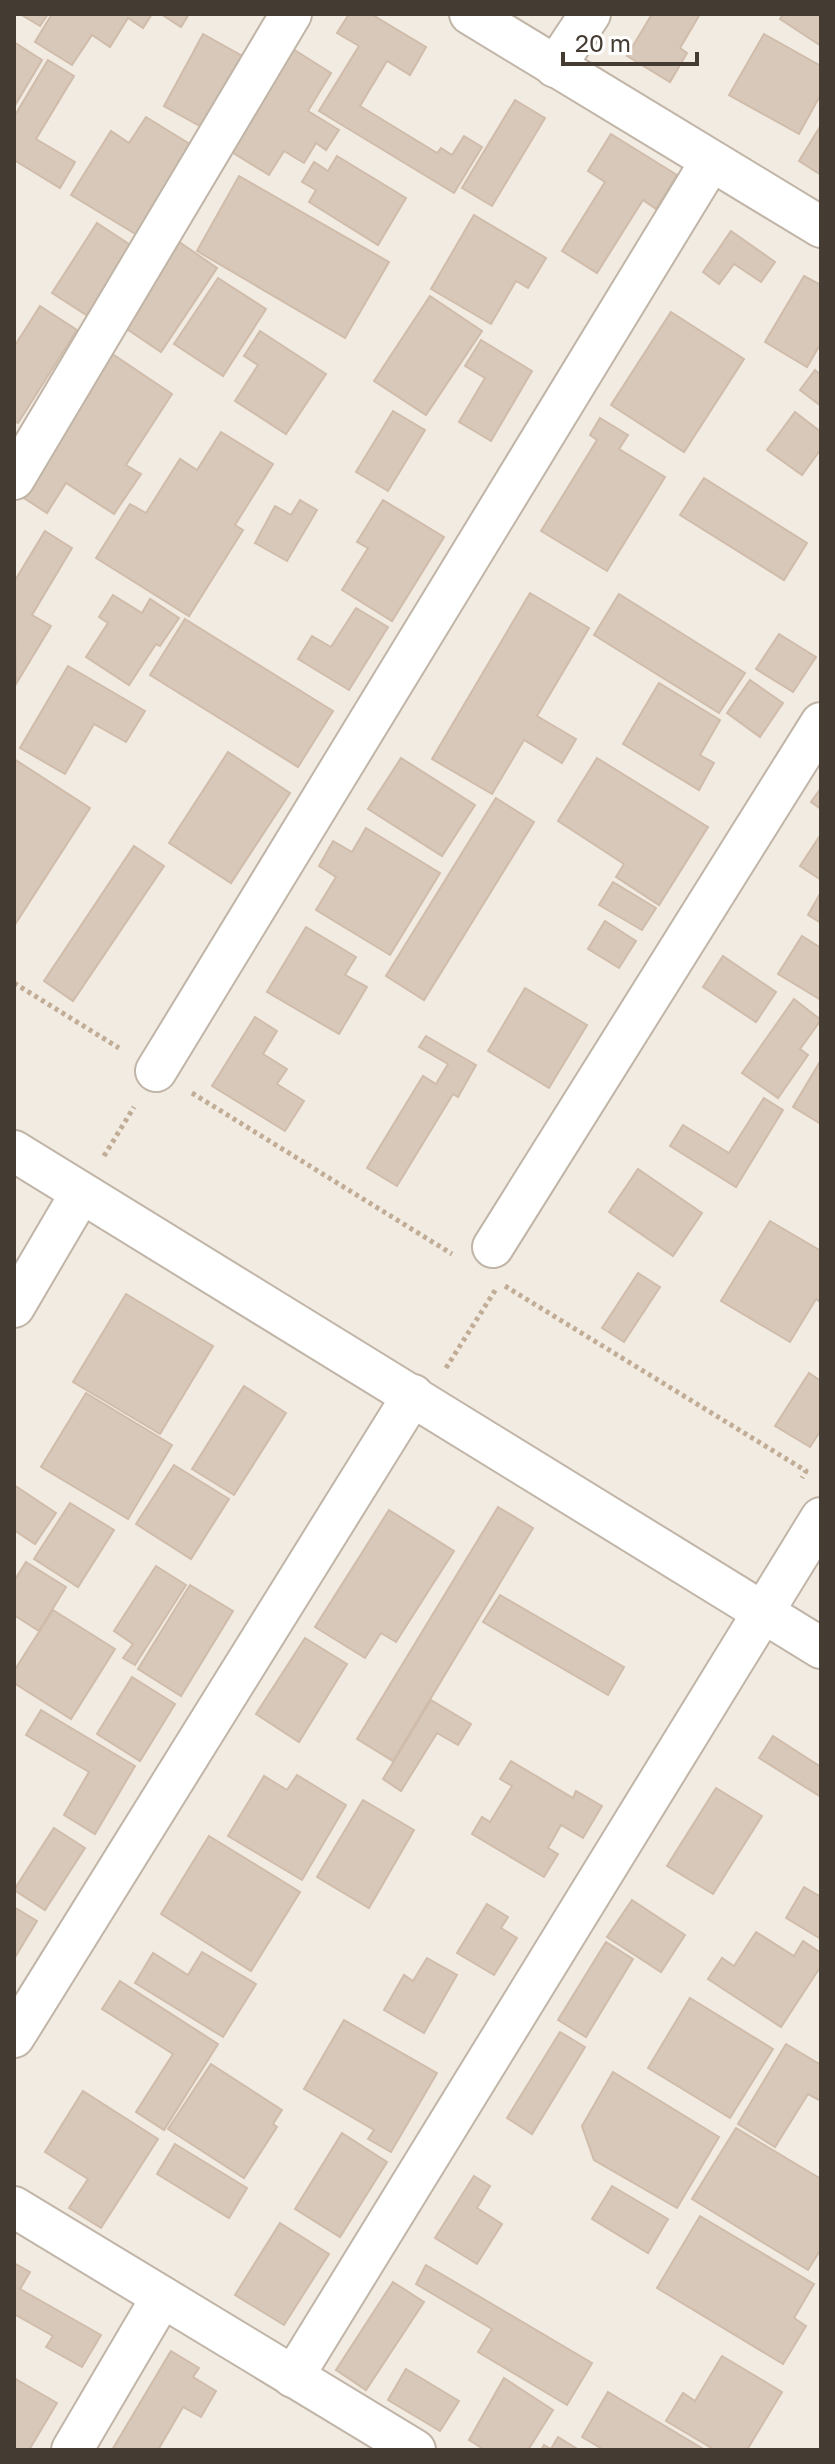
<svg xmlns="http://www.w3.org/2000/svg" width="835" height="2464" viewBox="0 0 835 2464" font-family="'Golos Text',sans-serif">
<rect width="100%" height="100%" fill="#f2ebe2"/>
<g fill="#d8c8ba" stroke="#d0bcaa" stroke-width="2">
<path d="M20 14H48L40 26Z"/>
<path d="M52 14H152L143 28 128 18 110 47 92 35 72 65 35 42Z"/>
<path d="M161 14H189L181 27Z"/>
<path d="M349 14H371L426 47 410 75 387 61 360 106 437 153 441 148 452 155 464 136 482 147 454 193 319 111 359 46 337 33Z"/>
<path d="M652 14H700L680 48 687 53 670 82 627 56Z"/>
<path d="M783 14H821V46L780 19Z"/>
<path d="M203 34 244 57 205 129 164 106Z"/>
<path d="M764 34 821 66V94L799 134 729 95Z"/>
<path d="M14 42 42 60 14 107Z"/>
<path d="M285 44 331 73 308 111 339 130 326 150 316 143 304 163 284 151 269 175 222 146Z"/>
<path d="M48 60 74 76 36 139 75 162 60 188 14 160V117Z"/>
<path d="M515 100 545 118 492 206 462 188Z"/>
<path d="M146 117 193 146 137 235 71 195 111 131 129 143Z"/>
<path d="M821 125V175L799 161Z"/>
<path d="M611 134 677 175 656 209 643 200 597 273 562 251 605 182 588 171Z"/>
<path d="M337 156 406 198 378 245 309 202 316 190 302 182 314 162 328 171Z"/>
<path d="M239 176 389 262 345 338 197 251Z"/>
<path d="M474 215 546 258 528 288 516 281 491 324 431 289Z"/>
<path d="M97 223 132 246 88 316 52 293Z"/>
<path d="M731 231 775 262 761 282 734 264 719 284 703 272Z"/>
<path d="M175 239 217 268 161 352 118 323Z"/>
<path d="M804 276 821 285V343L807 367 765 342Z"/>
<path d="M218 278 266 309 223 376 174 344Z"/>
<path d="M430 296 482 331 426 415 374 381Z"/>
<path d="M40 306 77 330 18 423 14 421V347Z"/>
<path d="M671 312 744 359 684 452 611 405Z"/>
<path d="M260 331 326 374 286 434 235 401 258 365 244 356Z"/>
<path d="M481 340 532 371 491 441 459 422 485 378 465 366Z"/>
<path d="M108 351 172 394 126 465 141 474 114 514 66 483 47 513 16 493Z"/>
<path d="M815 370 821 375V406L800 390Z"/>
<path d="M393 411 425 430 388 491 356 472Z"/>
<path d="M795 412 821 432V449L802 475 767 450Z"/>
<path d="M600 418 628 435 619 449 665 477 607 571 541 531 597 440 590 435Z"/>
<path d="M221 432 273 464 235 525 243 530 189 616 96 558 130 504 146 513 180 459 197 470Z"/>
<path d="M704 478 807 543 784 580 680 515Z"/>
<path d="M300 500 317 510 287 561 255 543 275 506 291 515Z"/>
<path d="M383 500 444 537 392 621 342 590 368 548 357 542Z"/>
<path d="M45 531 72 548 32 615 51 626 16 684 14 582Z"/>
<path d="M530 593 589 628 537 716 576 739 562 763 524 740 492 794 432 759Z"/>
<path d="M619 594 745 673 719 713 594 635Z"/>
<path d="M113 595 142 613 150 599 179 618 160 646 156 644 129 685 86 657 108 623 99 617Z"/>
<path d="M356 608 388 627 349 690 298 659 312 636 331 647Z"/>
<path d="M185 619 333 711 298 767 150 675Z"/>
<path d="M779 634 816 657 793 692 756 669Z"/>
<path d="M68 666 145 711 126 742 94 724 65 774 20 748Z"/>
<path d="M750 680 783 703 760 737 727 713Z"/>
<path d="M659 683 720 720 700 755 714 763 699 790 623 744Z"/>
<path d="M228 752 290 793 231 883 169 843Z"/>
<path d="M401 758 475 805 442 856 368 809Z"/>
<path d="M597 758 708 827 659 905 616 877 624 864 558 821Z"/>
<path d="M14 759 90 808 14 926Z"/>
<path d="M821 788V809L811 802Z"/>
<path d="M496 798 534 822 424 1000 386 976Z"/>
<path d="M366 828 440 873 390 955 316 910 336 877 319 866 333 841 352 852Z"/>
<path d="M821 834V880L800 866Z"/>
<path d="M134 846 164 866 73 1001 44 981Z"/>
<path d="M613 882 656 908 642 930 599 905Z"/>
<path d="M821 892V923L808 915Z"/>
<path d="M605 921 636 941 619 968 588 949Z"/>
<path d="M306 927 356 957 345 975 367 987 339 1034 267 992Z"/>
<path d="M802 936 821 948V1000L778 974Z"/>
<path d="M723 956 776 992 756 1022 703 987Z"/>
<path d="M525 988 587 1025 549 1088 488 1051Z"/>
<path d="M794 999 821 1020 800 1049 808 1055 778 1098 742 1073Z"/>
<path d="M255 1017 277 1031 263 1054 287 1069 277 1084 304 1101 285 1131 212 1086Z"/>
<path d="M426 1036 476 1065 458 1097 453 1094 397 1186 367 1168 423 1076 436 1084 448 1064 419 1047Z"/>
<path d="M821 1060V1124L793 1107Z"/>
<path d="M764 1098 783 1110 736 1187 670 1146 683 1125 729 1153Z"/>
<path d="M638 1169 702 1213 673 1256 609 1212Z"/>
<path d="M770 1221 821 1251V1303L816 1299 790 1342 721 1301Z"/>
<path d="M638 1273 660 1287 624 1342 602 1328Z"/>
<path d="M126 1294 213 1346 160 1434 73 1382Z"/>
<path d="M809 1373 821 1381V1430L810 1447 775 1426Z"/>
<path d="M244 1386 286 1413 234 1495 192 1469Z"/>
<path d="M86 1393 172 1445 128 1519 41 1467Z"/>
<path d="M174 1465 229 1499 191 1559 136 1524Z"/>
<path d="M14 1485 56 1513 35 1544 14 1530Z"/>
<path d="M70 1503 114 1530 78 1587 34 1559Z"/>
<path d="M498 1507 533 1528 393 1761 357 1739Z"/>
<path d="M389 1510 454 1551 396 1642 381 1633 365 1658 315 1627Z"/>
<path d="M26 1562 66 1587 39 1631 14 1615V1581Z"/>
<path d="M156 1566 186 1585 135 1665 123 1658 133 1644 114 1631Z"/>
<path d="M190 1585 233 1611 181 1696 138 1669Z"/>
<path d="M500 1595 624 1667 608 1695 483 1622Z"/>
<path d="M53 1610 115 1649 71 1719 14 1683V1671Z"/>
<path d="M305 1638 347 1664 299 1742 256 1714Z"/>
<path d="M132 1677 175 1704 140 1761 97 1734Z"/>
<path d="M431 1700 471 1724 458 1745 437 1733 401 1791 383 1779Z"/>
<path d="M41 1710 135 1766 95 1834 64 1815 89 1772 26 1735Z"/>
<path d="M773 1736 821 1767V1797L759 1758Z"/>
<path d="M511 1761 573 1798 576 1791 602 1806 583 1838 561 1825 548 1848 558 1854 544 1877 472 1834 482 1817 490 1822 512 1786 500 1779Z"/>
<path d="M297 1775 346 1805 302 1880 228 1836 264 1776 287 1790Z"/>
<path d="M716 1788 762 1816 713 1894 667 1866Z"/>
<path d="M363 1800 414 1830 369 1908 317 1877Z"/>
<path d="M54 1828 85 1848 45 1910 14 1890Z"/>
<path d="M209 1836 300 1892 251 1971 161 1914Z"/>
<path d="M804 1887 821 1897V1939L786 1918Z"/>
<path d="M632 1900 685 1935 661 1972 607 1937Z"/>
<path d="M487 1904 508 1917 501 1928 517 1938 494 1975 457 1953Z"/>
<path d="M14 1907 37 1921 14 1959Z"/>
<path d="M756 1932 794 1956 803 1941 821 1953V1966L781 2027 708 1979 722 1958 734 1966Z"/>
<path d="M606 1942 633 1959 586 2037 558 2020Z"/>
<path d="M202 1952 256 1984 223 2037 135 1983 153 1953 188 1975Z"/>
<path d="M427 1958 457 1975 424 2033 384 2010 404 1975 413 1981Z"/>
<path d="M120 1981 218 2044 164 2130 136 2112 173 2054 102 2009Z"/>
<path d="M690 1998 773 2049 730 2118 648 2068Z"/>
<path d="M344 2020 437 2073 391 2152 368 2139 374 2130 304 2089Z"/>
<path d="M560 2032 585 2047 532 2134 507 2118Z"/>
<path d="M786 2044 821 2065V2101L808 2094 775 2147 738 2124Z"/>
<path d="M211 2064 282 2110 273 2124 277 2127 244 2178 168 2129Z"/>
<path d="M613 2072 719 2137 677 2208 594 2160 582 2126Z"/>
<path d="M83 2091 158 2139 101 2228 69 2208 88 2179 45 2152Z"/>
<path d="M736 2128 821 2179V2249L808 2270 692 2199Z"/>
<path d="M342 2133 387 2162 340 2237 295 2209Z"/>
<path d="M175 2144 247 2188 229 2218 157 2174Z"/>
<path d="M474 2176 490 2186 477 2208 502 2224 477 2264 435 2238Z"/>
<path d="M612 2186 668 2219 648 2253 592 2219Z"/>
<path d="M700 2216 814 2284 794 2318 806 2326 783 2364 657 2288Z"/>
<path d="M280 2223 329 2254 284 2325 235 2295Z"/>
<path d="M14 2263 30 2272 20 2289 101 2335 82 2367 46 2347 53 2336 14 2314Z"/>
<path d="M426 2265 592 2363 567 2405 478 2352 492 2329 416 2284Z"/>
<path d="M393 2282 424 2302 366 2390 336 2370Z"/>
<path d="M171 2351 199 2368 193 2377 216 2391 201 2417 183 2407 158 2450H112Z"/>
<path d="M722 2356 782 2392 747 2450H715L666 2421 683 2393 695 2401Z"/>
<path d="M406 2369 459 2401 440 2431 388 2400Z"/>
<path d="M14 2378 57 2403 29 2450H14Z"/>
<path d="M504 2378 553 2410 528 2450H485L469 2440Z"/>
<path d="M608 2392 705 2450H604L582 2437Z"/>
<path d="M558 2437 579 2450H541L544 2445 551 2449Z"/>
</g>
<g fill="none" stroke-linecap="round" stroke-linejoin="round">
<defs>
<g id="street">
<path d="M470 14 821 227"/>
<path d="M555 67 590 14"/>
<path d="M14 479 291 14"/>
<path d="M156 1071 711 161"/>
<path d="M14 1151 821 1648"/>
<path d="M493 1247 821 723"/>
<path d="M14 1307 81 1193"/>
<path d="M14 2037 413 1395"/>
<path d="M14 2207 415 2450"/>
<path d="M293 2377 821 1518"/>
<path d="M72 2450 162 2297"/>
</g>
</defs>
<use href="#street" stroke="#c1b5a7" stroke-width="44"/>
<g stroke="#c1ac95" stroke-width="5" stroke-dasharray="4 4" stroke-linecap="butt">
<path d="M14 983 119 1048"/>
<path d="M192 1093 452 1254"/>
<path d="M104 1156 134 1107"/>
<path d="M505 1286 806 1471 802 1478"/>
<path d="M446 1368 496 1289"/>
</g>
<use href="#street" stroke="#fff" stroke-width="40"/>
</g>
<rect width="835" height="2464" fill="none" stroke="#443b32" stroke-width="32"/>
<path d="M563 52v12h134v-12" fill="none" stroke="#443b32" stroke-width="4"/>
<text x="575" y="52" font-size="24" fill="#443b32" stroke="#ffffff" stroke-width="6" paint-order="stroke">20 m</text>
</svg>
